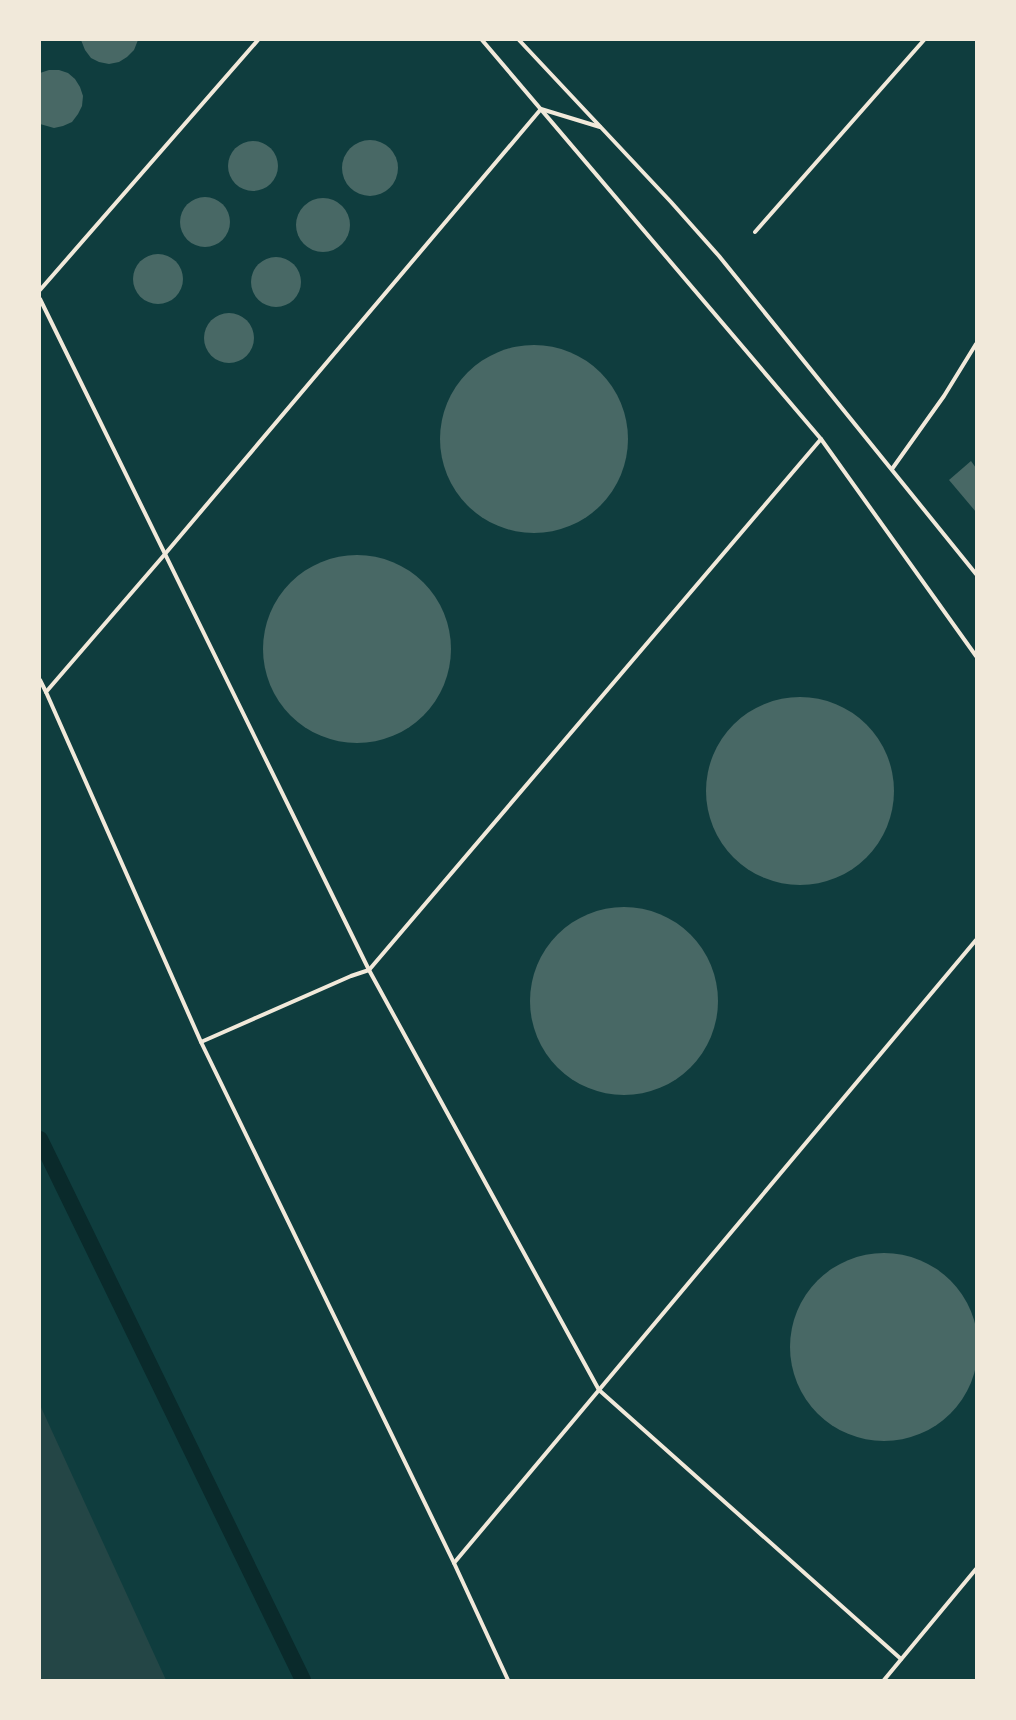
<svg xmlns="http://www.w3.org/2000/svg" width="1016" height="1720" viewBox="0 0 1016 1720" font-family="Lato,sans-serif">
<rect width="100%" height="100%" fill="#0f3d3e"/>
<path fill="#244646" d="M40 1405 166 1680H40Z"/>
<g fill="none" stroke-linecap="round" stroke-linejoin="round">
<path stroke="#0a2a2b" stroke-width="16" d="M40 1139 303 1680"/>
</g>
<g fill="#486865">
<path d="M81 40H138L134 50 127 57 119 62 109 64 99 62 91 58 85 50Z"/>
<path d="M49 70H59L68 73 75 79 80 87 83 96 82 106 78 114 72 122 63 126 54 128 40 124V73Z"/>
<circle cx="370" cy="168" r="28"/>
<circle cx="253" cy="166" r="25"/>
<circle cx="205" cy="222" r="25"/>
<circle cx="323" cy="225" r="27"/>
<circle cx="158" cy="279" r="25"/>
<circle cx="276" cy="282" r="25"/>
<circle cx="229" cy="338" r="25"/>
<circle cx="534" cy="439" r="94"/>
<path d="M971 461 976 468V512L949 480Z"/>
<circle cx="357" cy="649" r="94"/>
<circle cx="800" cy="791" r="94"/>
<circle cx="624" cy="1001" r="94"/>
<circle cx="884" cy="1347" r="94"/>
</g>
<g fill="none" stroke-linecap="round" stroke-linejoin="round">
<g stroke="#f1e9da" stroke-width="4">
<path d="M482 40 821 439 976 656"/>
<path d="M519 40 671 202 719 256 976 574"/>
<path d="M755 232 924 40"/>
<path d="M40 290 258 40"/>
<path d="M40 299 369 970 599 1390 901 1659"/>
<path d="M892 469 944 396 976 344"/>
<path d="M40 680 46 692"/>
<path d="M201 1042 351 976 369 970 821 439"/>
<path d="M454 1563 976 940"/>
<path d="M508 1680 454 1563 201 1042 46 692 165 554 541 109 600 127"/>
<path d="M884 1680 976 1569"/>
</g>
</g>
<rect width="1016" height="1720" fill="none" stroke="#f1e9da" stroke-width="82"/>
</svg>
